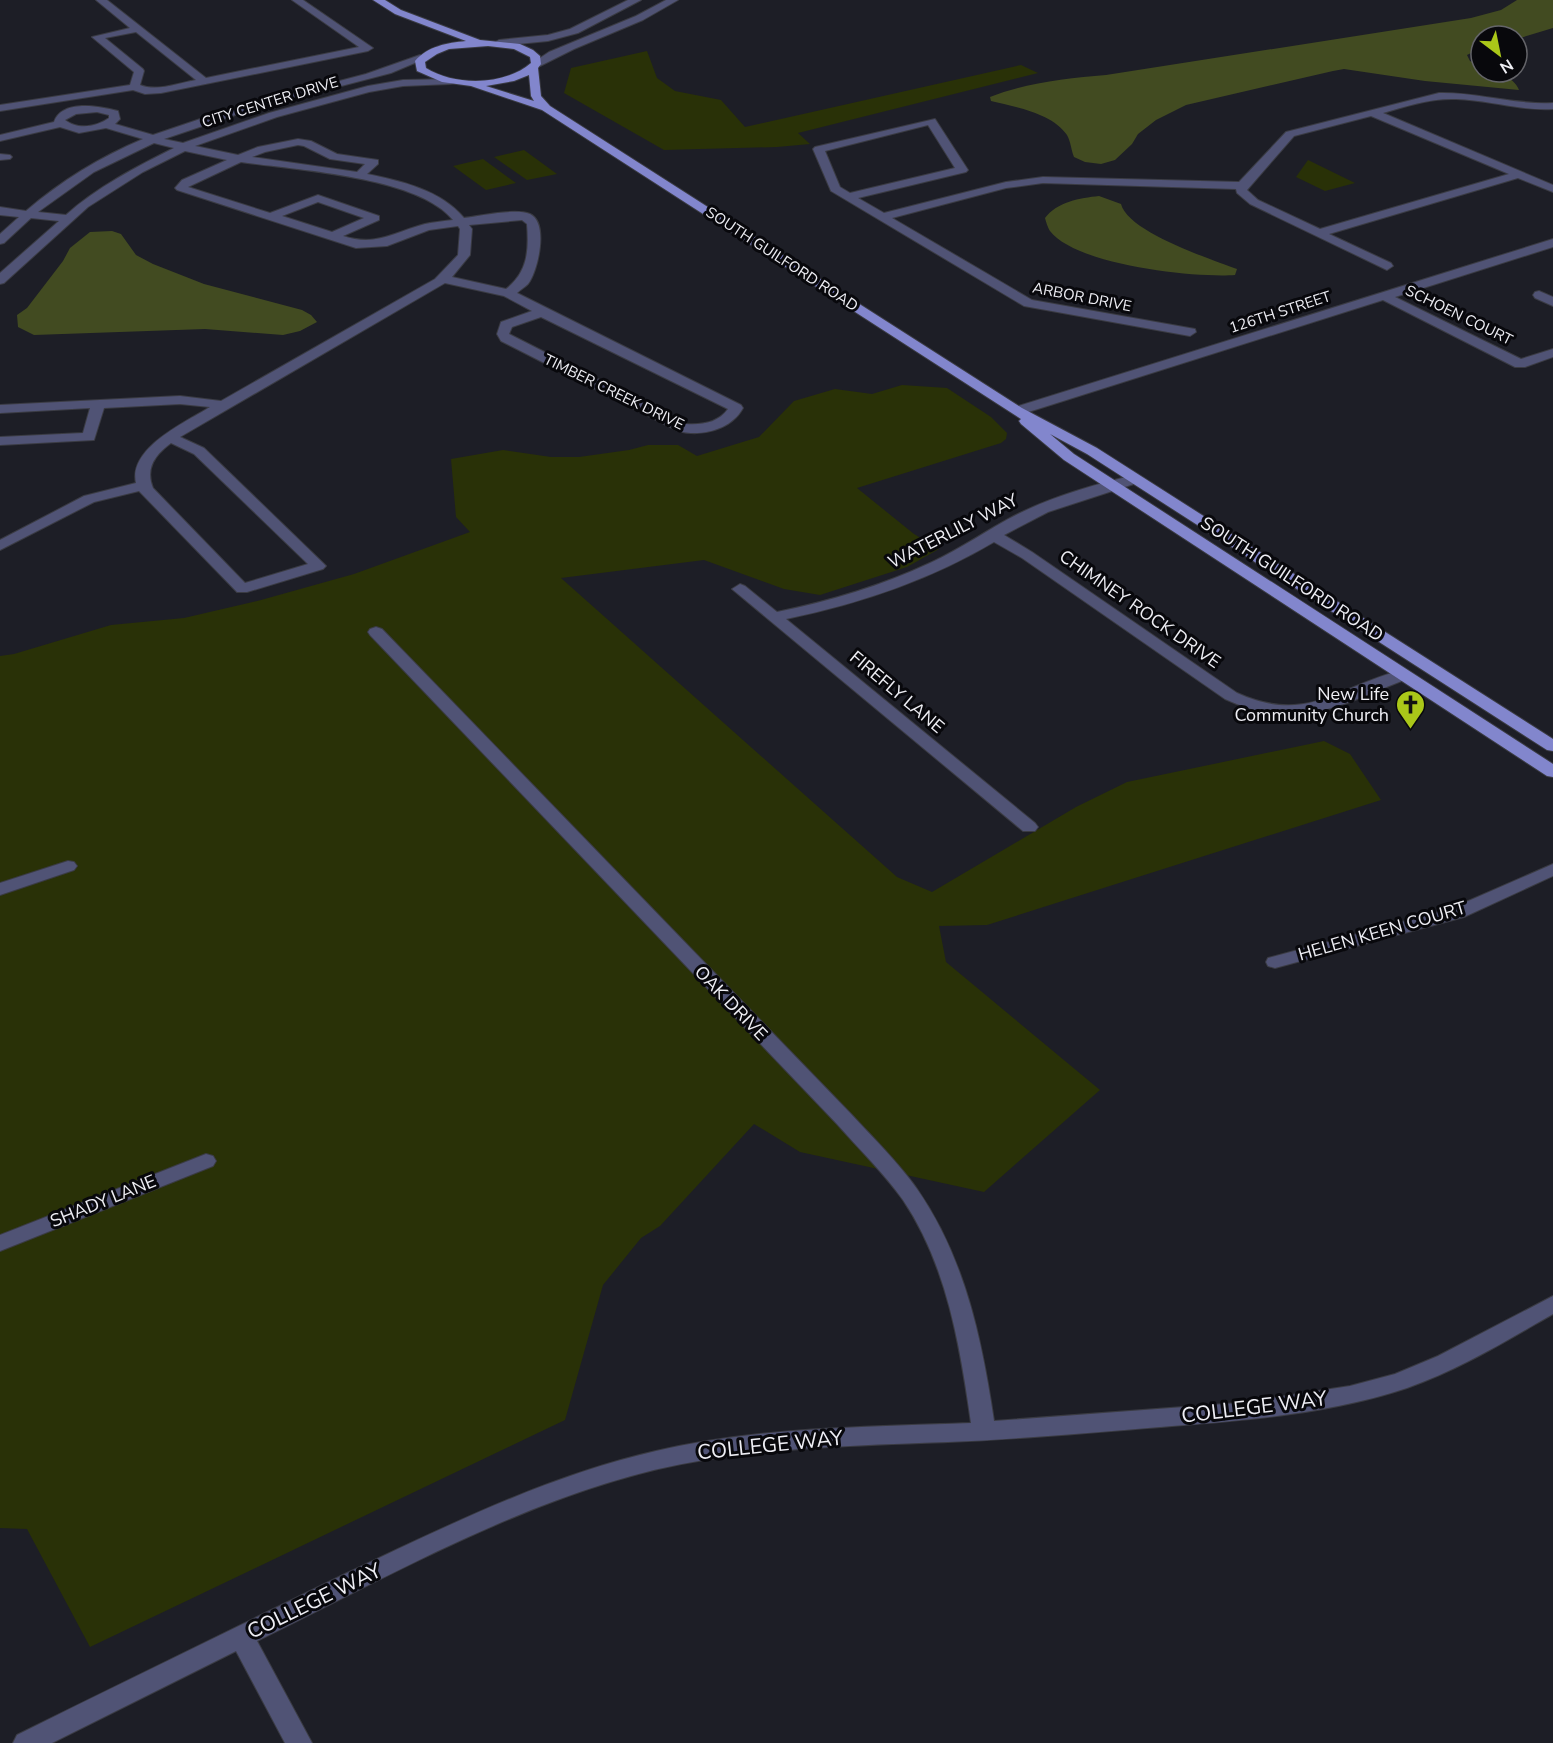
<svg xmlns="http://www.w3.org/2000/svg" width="1553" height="1743" viewBox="0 0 1553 1743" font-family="'Nunito Sans',sans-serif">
<rect width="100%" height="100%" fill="#1d1e26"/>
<g fill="#293107">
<path d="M647 51 657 78 675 91 721 100 745 127 1021 65 1038 73 798 133 810 144 777 147 664 150 564 93 571 68Z"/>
<path d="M524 150 557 174 527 180 494 157Z"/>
<path d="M483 159 516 183 486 190 453 166Z"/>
<path d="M1308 160 1355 183 1325 191 1296 177Z"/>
<path d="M902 385 947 388 991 417 1007 433 1006 439 1001 443 857 488 914 534 939 549 907 567 820 595 784 589 704 560 561 578 897 877 932 892 1076 807 1127 782 1324 741 1350 754 1381 800 987 925 939 926 946 962 1100 1090 984 1192 800 1152 754 1124 660 1226 641 1238 603 1285 565 1420 90 1647 27 1529 0 1528V656L14 654 111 625 184 618 261 600 354 574 470 532 456 517 451 459 503 450 551 457H579L629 450 648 445H678L697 456 759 437 794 401 835 389 872 394Z"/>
</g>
<g fill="#424b21">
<path d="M1517 0H1553V28L1517 39V36H1481V48L1467 55 1470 61 1481 66V72C1495 72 1514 76 1519 90L1425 81 1344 69 1333 71 1186 105 1156 120 1138 134 1132 144 1115 160 1101 164 1085 162 1074 157C1071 150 1071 142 1067 135 1052 113 1016 107 991 101L990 97C1026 83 1067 78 1106 75L1471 18 1501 10Z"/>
<path d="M1099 196 1121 204C1128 232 1210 259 1237 269L1235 275C1194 278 1076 265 1050 231 1048 228 1046 222 1045 218 1057 202 1080 198 1099 196Z"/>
<path d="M112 231 121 234 136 255 153 264 204 284 302 310 311 315 317 322 300 331 283 335 205 329 34 335 18 327 17 315 27 308 63 261 70 248 90 232Z"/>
</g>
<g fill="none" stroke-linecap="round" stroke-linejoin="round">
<defs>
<g id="minor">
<path d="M96 0H107L206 78 359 47 292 0H303L373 48 368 51 161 93 145 94 133 90 0 111V105L130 85 134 72 92 37 130 28ZM136 32 196 80C179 83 157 92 140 85L144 71 143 69 105 38Z"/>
<path d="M628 0H641L578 33 548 41 499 46 494 43 499 40 548 35 570 29Z"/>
<path d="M666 0H678L643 20 574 49 540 66 531 64 549 52 636 16Z"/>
<path d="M420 55 429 57 391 73 253 109 164 139 183 143 269 113 368 86 403 80 454 79V83L450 84 403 86 369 92 277 117 195 146 238 155 258 147 298 139 311 141 337 154 378 160V164L367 174C401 181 441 190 464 218 480 216 515 208 530 214 549 223 538 271 528 284 525 287 520 290 517 293L741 405 743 408C731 430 701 437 678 431L501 341 497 334 501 322 532 311 504 296 445 283 180 437 204 448 323 563 326 566 323 569 247 592H237L139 491 94 502 0 550V540L84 496 136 483C128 448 186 422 210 407L180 404 104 408 94 440 0 445V437L83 433 90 408 0 413V405L180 396 221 401 435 279 458 255 460 229 458 226 429 230 387 246 356 248 177 190 175 188 182 180 227 160 185 151 143 172 88 207 4 283 0 284V273L59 221 31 218 4 243 0 244V234L19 217 0 215V207L26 211C61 181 100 157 143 139L106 128 79 133 60 127 0 141V135L54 122C62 99 99 106 118 111L120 119 115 124 153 135 218 113 366 74ZM97 112 109 115V118C96 127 78 130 65 120L76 114ZM154 143 174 148C136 167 97 187 66 215L38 212 94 172ZM298 145 304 146 330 159 365 164 357 172 252 157 265 152ZM241 162C294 170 418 176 453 220 444 221 434 222 425 224 394 232 376 247 343 236L379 220V216L318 195 270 213 188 187ZM318 202 364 218 332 232 282 216ZM522 220 527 224C529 250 528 272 506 289L452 277 470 255 472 229 469 225ZM541 317 728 409C718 423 702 425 686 424L509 334 512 327ZM171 443 194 454 308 564 245 583 153 488C145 468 155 455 171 443Z"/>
<path d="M1439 93C1477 92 1514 105 1553 103V109C1520 111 1489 100 1456 99 1431 98 1407 106 1383 113L1553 185V192L1518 178 1329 234 1391 263 1393 266 1387 270 1250 204 1237 193 1236 189 1043 183 1006 188 892 218 1032 300 1195 329 1196 332 1190 336 1024 306 831 191 813 149 815 147 935 119 968 170 966 172 858 198 884 213 1006 182 1043 177 1239 182 1286 132ZM1371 116 1509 174 1320 229 1258 200 1247 190 1294 136ZM928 125 955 168 850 193 840 187 825 151Z"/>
<path d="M0 154 10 155 12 157 10 159 0 160Z"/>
<path d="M1553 239V247L1395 297 1521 359 1553 349V357L1525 367H1515L1383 300 1022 414 1017 415 1010 411 1012 408Z"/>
<path d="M1539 291 1553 297V306L1535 298 1533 295 1535 292Z"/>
<path d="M1135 475 1142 479 1140 482 1048 512 1004 535 1032 552 1237 693C1308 725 1337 686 1403 670L1411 675 1409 678C1340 705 1298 733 1225 699L1022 558 994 542C930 580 859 604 786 619L1035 823 1038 827 1035 831H1023L732 589 740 584 745 586 777 612C830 601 881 586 930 563 961 549 988 529 1018 514 1054 496 1096 484 1135 475Z"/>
<path d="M376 627 382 629 851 1114C874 1139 898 1162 917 1189 965 1258 982 1340 994 1421L1238 1403 1350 1386 1395 1374 1438 1356 1553 1296V1314C1506 1341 1459 1370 1407 1388 1332 1413 1251 1420 1172 1426 1098 1432 1023 1439 948 1442 866 1445 784 1447 704 1460 550 1484 396 1573 257 1641L312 1743H285L236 1651 52 1743H13L17 1735C127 1680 237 1627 347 1573 447 1526 547 1476 656 1451 759 1427 866 1427 971 1423 960 1346 947 1265 903 1200 884 1173 859 1149 837 1124L370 635 368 632 370 629Z"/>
<path d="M68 861 74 862 77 866 74 870 0 895V883Z"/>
<path d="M1553 864V876L1464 917 1275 968 1268 966 1266 962 1268 958 1450 909Z"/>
<path d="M206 1154 213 1156 216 1161 213 1166 0 1251V1235Z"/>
</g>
<path id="major" d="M373 0H385L401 10 480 40 520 44 533 50 540 56 541 64 538 68 541 96 550 106 1022 408 1097 448 1553 739V751L1547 750 1087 454 1050 434 1074 454 1553 764V777L1547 776 1064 460 1021 424 1019 421 1021 419 542 110 471 86 442 82 417 71 415 61C428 46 447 43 466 41L395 14ZM488 46 514 49 530 57 531 63C504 86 455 86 426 68L425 62 437 54 449 49ZM529 75 531 96 534 101 486 86 514 81Z"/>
</defs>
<use href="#minor" stroke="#3a3b43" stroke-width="2"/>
<use href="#major" stroke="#3a3b43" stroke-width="2"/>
<use href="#minor" fill="#505375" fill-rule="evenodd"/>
<use href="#major" fill="#8286cd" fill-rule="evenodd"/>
</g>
<defs>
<symbol id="church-pin" viewBox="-11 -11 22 30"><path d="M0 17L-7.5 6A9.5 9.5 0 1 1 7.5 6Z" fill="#aac719" stroke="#08080c"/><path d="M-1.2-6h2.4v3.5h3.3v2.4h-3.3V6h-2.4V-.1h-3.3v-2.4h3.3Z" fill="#111"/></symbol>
</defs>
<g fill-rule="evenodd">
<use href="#church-pin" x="1394" y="688" width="33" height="45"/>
</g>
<g text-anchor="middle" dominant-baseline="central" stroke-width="6" stroke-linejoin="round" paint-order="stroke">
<g font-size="15" fill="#eeeef4" stroke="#08080c">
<text transform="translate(270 102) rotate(-17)">CITY CENTER DRIVE</text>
<text transform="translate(782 259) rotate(33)">SOUTH GUILFORD ROAD</text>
<text transform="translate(1082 297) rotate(11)">ARBOR DRIVE</text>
<text transform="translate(1280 312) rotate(-18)">126TH STREET</text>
<text transform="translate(1459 315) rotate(26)">SCHOEN COURT</text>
<text transform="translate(614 392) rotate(26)">TIMBER CREEK DRIVE</text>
</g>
<g font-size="18" fill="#eeeef4" stroke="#08080c">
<text transform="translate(953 531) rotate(-27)">WATERLILY WAY</text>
<text transform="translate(1292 579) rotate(33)">SOUTH GUILFORD ROAD</text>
<text transform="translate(1140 609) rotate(35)">CHIMNEY ROCK DRIVE</text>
<text transform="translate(897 692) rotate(40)">FIREFLY LANE</text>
<text transform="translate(1382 931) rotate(-16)">HELEN KEEN COURT</text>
<text transform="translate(731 1003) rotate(46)">OAK DRIVE</text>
<text transform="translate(103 1201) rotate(-22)">SHADY LANE</text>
</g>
<g font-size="18" fill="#eeeef4" stroke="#08080c" text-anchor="end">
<text x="1389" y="694">New Life<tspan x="1389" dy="21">Community Church</tspan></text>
</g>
<g font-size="21" fill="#eeeef4" stroke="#08080c">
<text transform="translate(1254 1407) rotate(-7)">COLLEGE WAY</text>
<text transform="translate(770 1445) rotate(-6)">COLLEGE WAY</text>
<text transform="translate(314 1601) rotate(-26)">COLLEGE WAY</text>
</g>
</g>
<g transform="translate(1499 54) rotate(148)"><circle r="28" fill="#08080c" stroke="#646469" stroke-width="1.5"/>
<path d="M0-4.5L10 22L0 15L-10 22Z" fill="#aac719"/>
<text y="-9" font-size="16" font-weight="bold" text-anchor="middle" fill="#eeeef4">N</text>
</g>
</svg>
